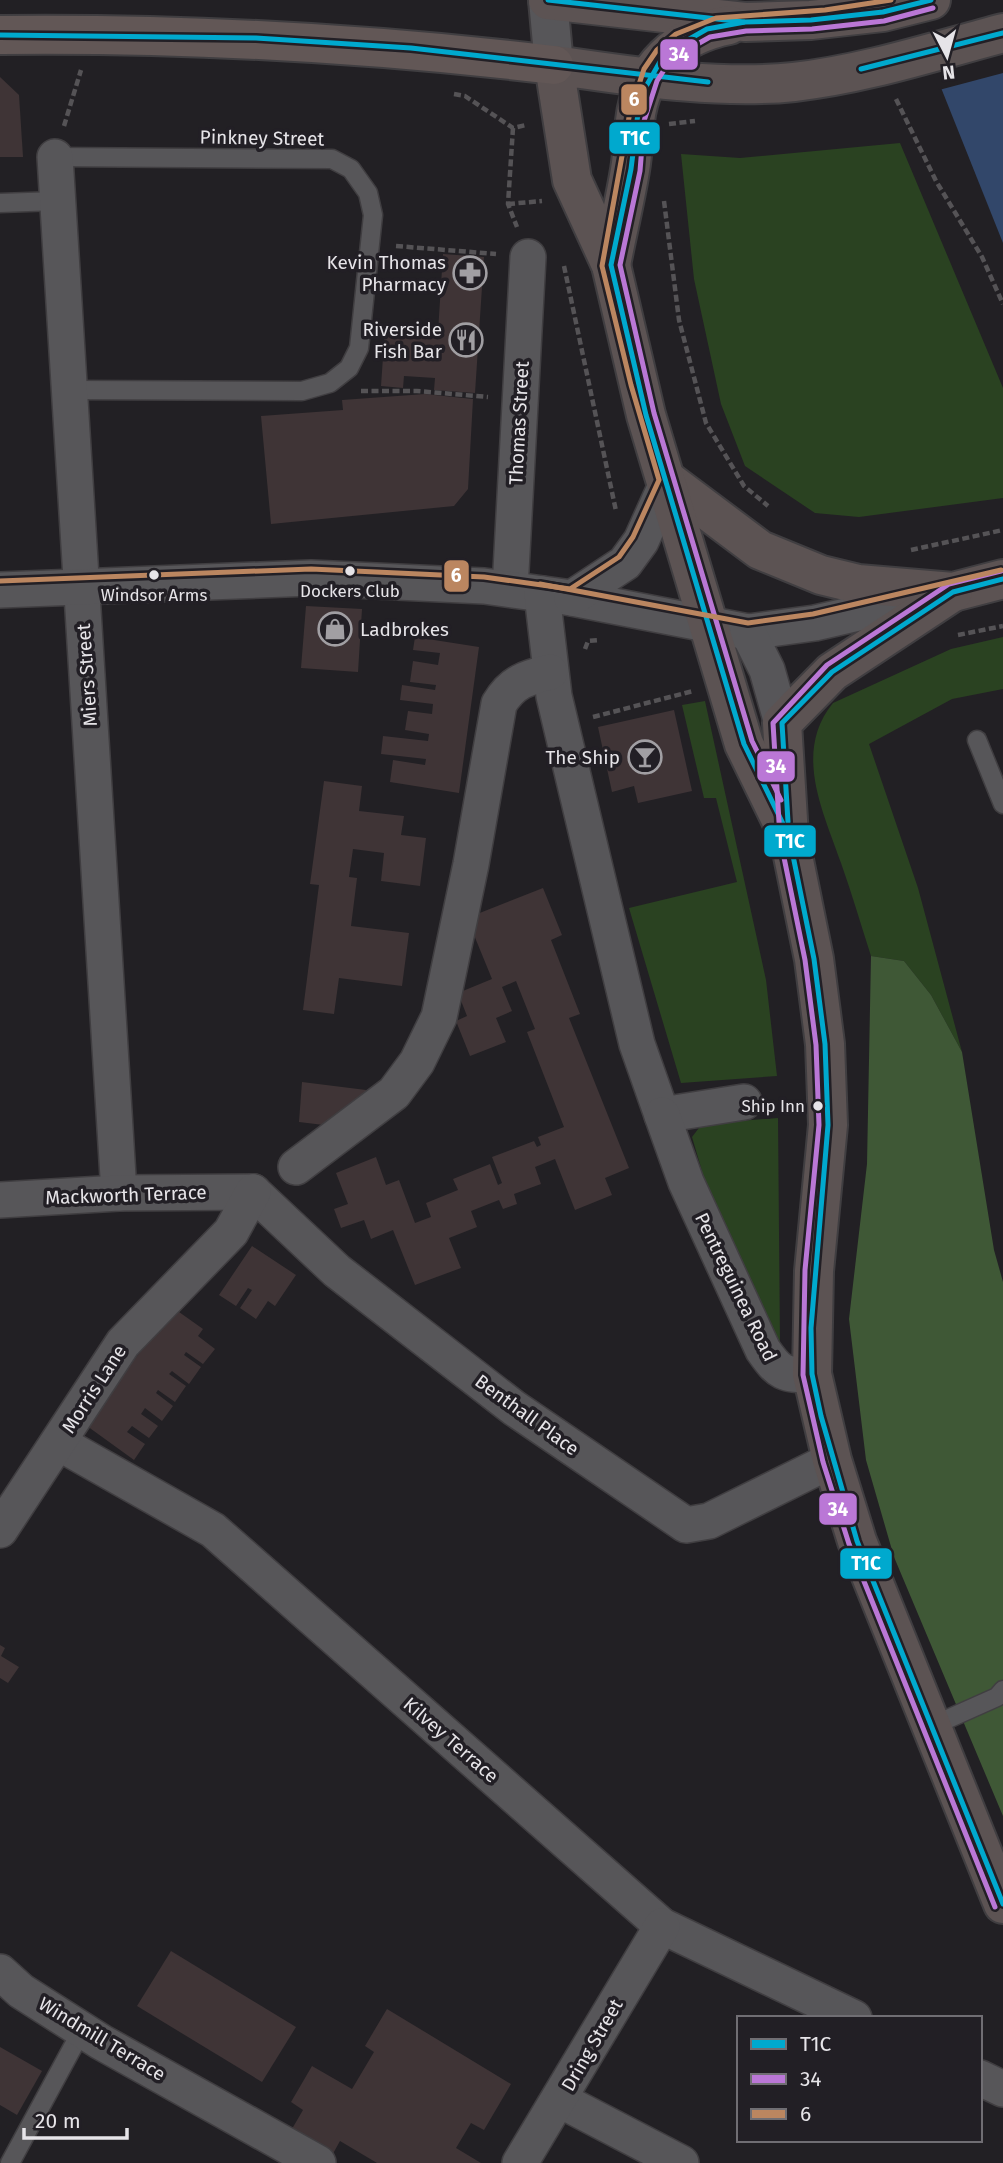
<svg xmlns="http://www.w3.org/2000/svg" width="1003" height="2163" viewBox="0 0 1003 2163" font-family="'Fira Sans',sans-serif">
<rect width="100%" height="100%" fill="#222024"/>
<g fill="#2a4221">
<path d="M900 143 1003 388V498L859 517 815 513 745 466 721 404 694 279 681 154 740 158Z"/>
<path d="M1003 637V689L952 699 869 744 918 888 962 1052 931 995 904 961 871 956C861 925 852 894 841 863 823 811 793 752 833 703L951 649Z"/>
<path d="M705 701 766 980 777 1076 681 1083 629 908 737 882 716 798H704L682 705Z"/>
<path d="M778 1118 780 1345 687 1177 702 1171 692 1137 702 1124Z"/>
</g>
<path fill="#3f5836" d="M871 956 904 961 931 995 962 1052 994 1250 1003 1282V1816L894 1557 866 1460 849 1319 867 1164Z"/>
<path fill="#32476a" d="M906 0H1003V243Z"/>
<path fill="#222024" d="M902 0H1003V73L939 90Z"/>
<g fill="#3f3436">
<path d="M0 77 19 95 23 157H0Z"/>
<path d="M443 254 484 257 475 393 434 390 435 378 404 376 403 388 381 386 385 328 438 332Z"/>
<path d="M425 394 473 399 468 489 454 506 271 524 261 416 343 410 342 400Z"/>
<path d="M306 606 362 609 358 672 301 668Z"/>
<path d="M415 637 479 647 459 793 390 782 393 760 425 765 426 759 381 754 383 736 428 741 429 734 405 730 408 711 432 714 433 704 400 700 402 685 435 690 436 685 410 682 413 661 438 665 440 653 413 650Z"/>
<path d="M674 710 692 791 638 803 634 786 612 792 598 727Z"/>
<path d="M324 781 362 786 359 811 404 816 401 835 426 838 420 886 381 881 384 853 353 849 349 877 357 878 351 926 409 933 402 986 339 978 334 1014 303 1010 319 885 310 884Z"/>
<path d="M543 888 562 935 551 940 580 1014 569 1018 629 1168 605 1178 612 1195 575 1210 555 1159 535 1167 541 1184 514 1194 517 1204 503 1209 499 1200 471 1211 477 1227 449 1238 461 1268 415 1285 393 1230 371 1239 364 1220 341 1228 334 1209 348 1204 336 1173 376 1157 386 1185 399 1180 415 1223 431 1217 426 1203 458 1190 453 1179 490 1164 498 1185 502 1183 492 1157 534 1141 537 1147 541 1145 538 1137 564 1127 527 1032 535 1029 516 981 502 987 512 1011 496 1018 506 1042 470 1056 456 1021 467 1016 458 993 492 979 467 918Z"/>
<path d="M302 1082 366 1090 364 1099 332 1126 299 1122Z"/>
<path d="M252 1246 296 1275 275 1306 268 1301 256 1319 240 1308 252 1290 248 1288 236 1306 219 1295Z"/>
<path d="M172 1307 203 1329 198 1336 215 1349 203 1364 186 1352 184 1355 201 1367 189 1384 172 1371 169 1374 186 1386 175 1402 158 1390 156 1393 173 1406 162 1421 145 1408 141 1414 158 1426 149 1438 132 1426 127 1432 145 1444 134 1460 87 1426Z"/>
<path d="M0 1645 5 1648 1 1656 19 1667 8 1683 0 1678Z"/>
<path d="M171 1951 296 2027 262 2082 137 2006Z"/>
<path d="M387 2009 511 2084 484 2130 471 2123 456 2148 481 2163H377L340 2141 330 2159 289 2134 303 2110 291 2102 312 2066 352 2089 374 2052 365 2046Z"/>
<path d="M0 2047 42 2071 17 2115 0 2105Z"/>
</g>
<g fill="none" stroke-linecap="round" stroke-linejoin="round">
<defs>
<g id="service">
<path d="M55 157 332 159 351 169 368 193 373 215 359 348 349 368 330 383 302 391 69 390"/>
<path d="M0 203 57 201"/>
<path d="M977 740 1003 804"/>
<path d="M932 1726 997 1697 1003 1690"/>
<path d="M10 2163 82 2030"/>
</g>
<g id="minor">
<path d="M55 157 119 1193"/>
<path d="M510 589 528 257"/>
<path d="M0 590 311 578 484 586 572 598 748 632 815 623 937 595"/>
<path d="M542 594 554 696 637 1044 662 1115 744 1102"/>
<path d="M572 598 625 563 641 541 668 481"/>
<path d="M748 632 767 670 782 723"/>
<path d="M662 1115 686 1182 763 1350C779 1373 784 1376 812 1374"/>
<path d="M296 1167 394 1093 417 1062 439 1017 471 864 499 704C512 682 526 678 550 672"/>
<path d="M253 1192 337 1271 514 1408 686 1525 709 1521 832 1460"/>
<path d="M0 1200 119 1193 253 1192"/>
<path d="M59 1443 213 1530 662 1926 854 2018"/>
<path d="M0 1530 123 1343 231 1232 253 1192"/>
<path d="M0 1972 21 1991 101 2042 318 2163"/>
<path d="M980 2078 1003 2089"/>
<path d="M560 2100 681 2163"/>
<path d="M520 2163 662 1926"/>
</g>
<path id="tertiary" d="M548 0 554 65"/>
<g id="primary">
<path d="M548 0 745 22 811 20 883 12 931 0"/>
<path d="M611 265C617 233 625 201 630 170 633 153 633 137 635 121 641 67 678 35 729 25"/>
<path d="M668 481 760 550 821 575 858 584 953 592 1003 579"/>
<path d="M953 592 832 672 782 723 789 836 814 959 825 1044 828 1125 814 1271 812 1374 832 1460 857 1541 1003 1904"/>
<path d="M781 820 744 744 646 415 611 265 572 180 554 65C632 76 716 90 794 82 865 74 935 51 1003 33"/>
</g>
<path id="trunk" d="M0 35C187 33 369 43 554 65"/>
</defs>
<use href="#service" stroke="#403e41" stroke-width="21"/>
<use href="#minor" stroke="#403e41" stroke-width="38"/>
<use href="#tertiary" stroke="#403e41" stroke-width="42"/>
<use href="#primary" stroke="#403e41" stroke-width="42"/>
<use href="#trunk" stroke="#403e41" stroke-width="42"/>
<g stroke="#555356" stroke-width="4.5" stroke-dasharray="7 3.5" stroke-linecap="butt">
<path d="M454 94 465 96 513 128 526 125"/>
<path d="M896 99 936 181 982 257 1003 304"/>
<path d="M669 124 695 121"/>
<path d="M64 126 81 70"/>
<path d="M513 128 508 204 517 227"/>
<path d="M664 201 679 320 706 423 744 486 768 506"/>
<path d="M508 204 542 201"/>
<path d="M396 246 496 254"/>
<path d="M564 266 616 511"/>
<path d="M361 391H417L488 397"/>
<path d="M911 550 1003 530"/>
<path d="M958 635 1003 626"/>
<path d="M585 649 588 641 599 640"/>
<path d="M593 717 693 691"/>
</g>
<use href="#service" stroke="#575659" stroke-width="18"/>
<use href="#minor" stroke="#575659" stroke-width="35"/>
<use href="#tertiary" stroke="#575659" stroke-width="38"/>
<use href="#primary" stroke="#5c5353" stroke-width="38"/>
<use href="#trunk" stroke="#625756" stroke-width="38"/>
<defs>
<g id="bus-1">
<path d="M548 0 744 22"/>
<path d="M931 0 883 12 811 20 745 22 707 29 665 53 640 97 631 169 611 265 646 415 744 744 789 836 814 959 825 1044 828 1125 811 1328 812 1374 821 1416 857 1541 1003 1904"/>
<path d="M0 35 256 38 411 48 708 82"/>
<path d="M861 69 1003 33"/>
<path d="M788 822 782 723 832 672 953 592 1003 579"/>
</g>
<g id="bus-2">
<path d="M781 800 752 741 654 413 620 265 640 171 644 121 657 81 671 59 710 37 746 31 812 29 884 21 933 8"/>
<path d="M995 1907 849 1544 823 1462 803 1375 805 1270 819 1125 816 1045 805 960 780 838 773 723 827 665 949 584 1001 571"/>
</g>
<g id="bus-3">
<path d="M0 581 311 569 484 577 570 589 619 557 633 537 659 480 631 385 602 266 630 112 644 69 657 50 676 34 716 18 825 10 891 0"/>
<path d="M540 584 748 623 813 614 1001 570"/>
</g>
</defs>
<use href="#bus-1" stroke="#221f25" stroke-width="10"/>
<use href="#bus-2" stroke="#221f25" stroke-width="10"/>
<use href="#bus-3" stroke="#221f25" stroke-width="10"/>
<use href="#bus-1" stroke="#00a9ce" stroke-width="5"/>
<use href="#bus-2" stroke="#ba77d6" stroke-width="5"/>
<use href="#bus-3" stroke="#bb8660" stroke-width="5"/>
</g>
<defs>
<symbol id="pharmacy-ring" viewBox="-11 -11 22 22"><circle r="9.5" fill="#221f25" stroke="#a19fa3" stroke-width="1.5"/><path d="M-2-6h4v4h4v4h-4v4h-4v-4h-4v-4h4Z" fill="#a19fa3"/></symbol>
<symbol id="restaurant-ring" viewBox="-11 -11 22 22"><circle r="9.5" fill="#221f25" stroke="#a19fa3" stroke-width="1.5"/><path d="M-5-6h1v4h1v-4h1v4h1v-4h1v5L-1.5 .5V6h-2V.5L-5-1ZM5-6V6H3V1.5H1.5Q1.5-4 5-6Z" fill="#a19fa3"/></symbol>
<symbol id="shop-ring" viewBox="-11 -11 22 22"><circle r="9.5" fill="#221f25" stroke="#a19fa3" stroke-width="1.5"/><path d="M-5-2.5h2.3a2.7 3.5 0 0 1 5.4 0H5L5.5 6h-11ZM-1.5-2.5h3a1.5 2.3 0 0 0-3 0Z" fill="#a19fa3"/></symbol>
<symbol id="bar-ring" viewBox="-11 -11 22 22"><circle r="9.5" fill="#221f25" stroke="#a19fa3" stroke-width="1.5"/><path d="M-6-5H6L.8 .8V4.5H3.5V6h-7V4.5H-.8V.8Z" fill="#a19fa3"/></symbol>
</defs>
<g fill-rule="evenodd">
<use href="#pharmacy-ring" x="451" y="254" width="38" height="38"/>
<use href="#restaurant-ring" x="447" y="321" width="38" height="38"/>
<use href="#shop-ring" x="316" y="610" width="38" height="38"/>
<use href="#bar-ring" x="626" y="738" width="38" height="38"/>
</g>
<g fill="#e6e4e8" stroke="#221f25" stroke-width="2.5">
<circle cx="350" cy="571" r="6"/>
<circle cx="154" cy="575" r="6"/>
<circle cx="818" cy="1106" r="6"/>
</g>
<g text-anchor="middle" dominant-baseline="central" stroke-width="7" stroke-linejoin="round" paint-order="stroke">
<g font-size="17" fill="#e6e4e8" stroke="#221f25">
<text x="350" y="591">Dockers Club</text>
<text x="154" y="595">Windsor Arms</text>
<text x="805" y="1106" text-anchor="end">Ship Inn</text>
</g>
<g font-size="19" fill="#e6e4e8" stroke="#221f25">
<text transform="translate(262 138) rotate(1)">Pinkney Street</text>
<text transform="translate(519 423) rotate(-87)">Thomas Street</text>
<text transform="translate(87 675) rotate(-94)">Miers Street</text>
<text transform="translate(126 1195) rotate(-2)">Mackworth Terrace</text>
<text transform="translate(736 1287) rotate(64)">Pentreguinea Road</text>
<text transform="translate(94 1389) rotate(-57)">Morris Lane</text>
<text transform="translate(527 1415) rotate(36)">Benthall Place</text>
<text transform="translate(451 1740) rotate(41)">Kilvey Terrace</text>
<text transform="translate(102 2039) rotate(31)">Windmill Terrace</text>
<text transform="translate(592 2045) rotate(-60)">Dring Street</text>
</g>
<g font-size="19" fill="#e6e4e8" stroke="#221f25" text-anchor="end">
<text x="446" y="262">Kevin Thomas<tspan x="446" dy="22">Pharmacy</tspan></text>
<text x="442" y="329">Riverside<tspan x="442" dy="22">Fish Bar</tspan></text>
<text x="360" y="629" text-anchor="start">Ladbrokes</text>
<text x="620" y="757">The Ship</text>
</g>
</g>
<g stroke="#221f25" stroke-width="2.5">
<rect x="659" y="38" width="40" height="33" rx="7" fill="#ba77d6"/>
<rect x="620" y="83" width="28" height="33" rx="7" fill="#bb8660"/>
<rect x="608" y="121" width="53" height="34" rx="7" fill="#00a9ce"/>
<rect x="443" y="559" width="27" height="34" rx="7" fill="#bb8660"/>
<rect x="756" y="750" width="40" height="33" rx="7" fill="#ba77d6"/>
<rect x="763" y="824" width="54" height="34" rx="7" fill="#00a9ce"/>
<rect x="818" y="1492" width="40" height="34" rx="7" fill="#ba77d6"/>
<rect x="839" y="1547" width="54" height="33" rx="7" fill="#00a9ce"/>
</g>
<g font-size="19" text-anchor="middle" font-weight="bold" fill="#fff">
<text x="679" y="61">34</text>
<text x="634" y="106">6</text>
<text x="635" y="145">T1C</text>
<text x="456" y="582">6</text>
<text x="776" y="773">34</text>
<text x="790" y="848">T1C</text>
<text x="838" y="1516">34</text>
<text x="866" y="1570">T1C</text>
</g>
<rect x="737" y="2016" width="245" height="126" fill="#221f25" stroke="#706e73" stroke-width="2"/>
<rect x="751" y="2039" width="35" height="10" fill="#00a9ce" stroke="#706e73" stroke-width="2"/>
<text x="800" y="2051" font-size="21" fill="#e6e4e8">T1C</text>
<rect x="751" y="2074" width="35" height="10" fill="#ba77d6" stroke="#706e73" stroke-width="2"/>
<text x="800" y="2086" font-size="21" fill="#e6e4e8">34</text>
<rect x="751" y="2109" width="35" height="10" fill="#bb8660" stroke="#706e73" stroke-width="2"/>
<text x="800" y="2121" font-size="21" fill="#e6e4e8">6</text>
<g transform="translate(947 56) rotate(174)" stroke="#221f25" stroke-width="5" paint-order="stroke">
<path d="M0-5L12 26L0 18L-12 26Z" fill="#e6e4e8"/>
<text y="-10" font-size="19" font-weight="bold" text-anchor="middle" fill="#e6e4e8">N</text>
</g>
<path d="M24 2128v10h103v-10" fill="none" stroke="#e6e4e8" stroke-width="3.5"/>
<text x="35" y="2128" font-size="21" fill="#e6e4e8" stroke="#221f25" stroke-width="5" paint-order="stroke">20 m</text>
</svg>
